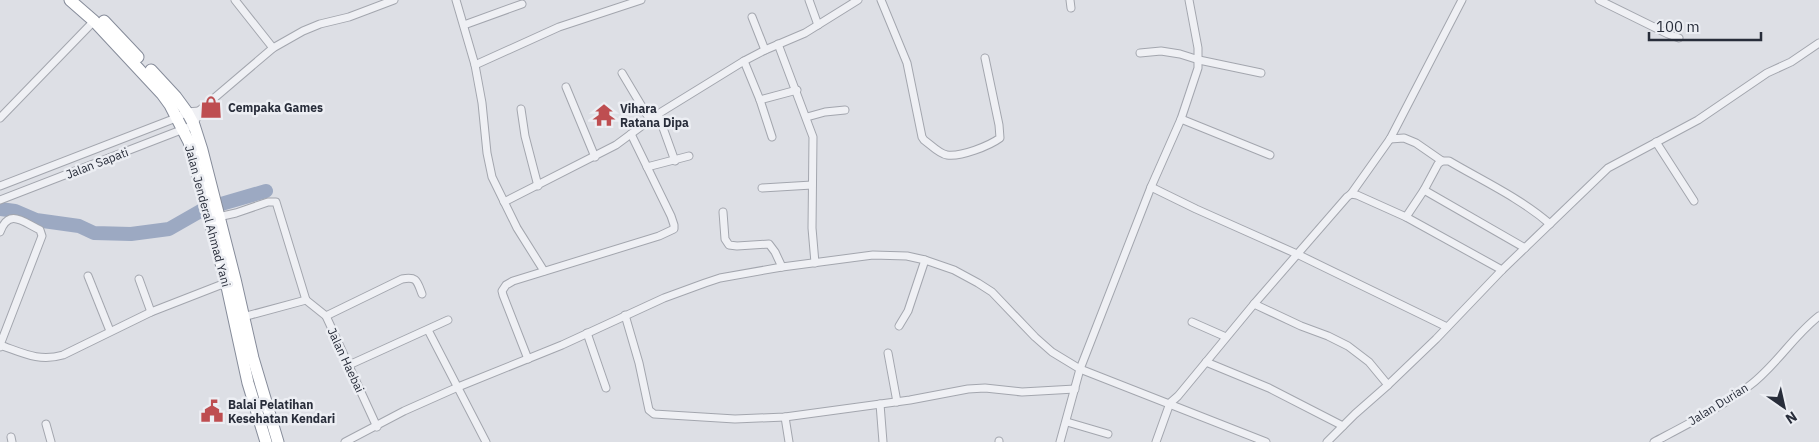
<svg xmlns="http://www.w3.org/2000/svg" width="1819" height="442" viewBox="0 0 1819 442" font-family="'IBM Plex Sans',sans-serif">
<rect width="100%" height="100%" fill="#dddfe5"/>
<g fill="none" stroke-linecap="round" stroke-linejoin="round">
<path stroke="#9ca9c2" stroke-width="14" d="M0 209 15 211 36 220 79 226 94 233 131 234 169 229 204 209 266 191"/>
<defs>
<g id="minor">
<path d="M235 0 273 48"/>
<path d="M456 0 475 65"/>
<path d="M809 0 818 25"/>
<path d="M881 0 907 63 922 137 924 140C930 144 939 154 947 155 961 157 989 146 1000 138L999 125 985 58"/>
<path d="M1070 0 1071 8"/>
<path d="M1599 0 1668 34 1679 38"/>
<path d="M752 17 765 50"/>
<path d="M464 25 522 4"/>
<path d="M778 44 813 137 812 228 815 263"/>
<path d="M1140 53 1161 51 1180 54 1199 60 1261 73"/>
<path d="M744 61 760 100 772 137"/>
<path d="M622 73 650 120"/>
<path d="M566 87 595 157"/>
<path d="M760 100 797 90"/>
<path d="M521 109 525 136 538 186"/>
<path d="M658 114 675 161"/>
<path d="M807 117 825 112 845 110"/>
<path d="M0 118 94 21"/>
<path d="M1181 119 1270 155"/>
<path d="M1390 139 1404 138 1416 143 1442 161"/>
<path d="M1656 142 1694 201"/>
<path d="M647 167 689 156"/>
<path d="M0 186 176 118 187 112 199 111"/>
<path d="M1151 187 1196 209 1297 254 1447 327"/>
<path d="M762 188 812 185"/>
<path d="M1424 190 1438 164 1442 161H1449C1483 181 1520 198 1550 224"/>
<path d="M1351 194 1390 139 1462 0"/>
<path d="M0 200 194 125 199 111 273 48 303 31 320 24 349 17 394 0"/>
<path d="M504 202 616 145 658 114 744 61 765 50 805 33 858 0"/>
<path d="M723 212 725 239 729 245 737 246 769 244 775 252 782 267"/>
<path d="M218 217 236 213 268 202H276L306 300"/>
<path d="M0 232C9 208 23 222 40 230L42 236 0 345"/>
<path d="M1502 270 1406 217 1424 190 1525 248"/>
<path d="M544 271 517 228 492 177 487 153 482 103 475 65 559 27 641 0"/>
<path d="M88 276 110 331"/>
<path d="M139 279 151 312"/>
<path d="M306 300 326 316 377 427"/>
<path d="M1254 304 1301 326 1328 336 1348 346 1369 362 1388 385"/>
<path d="M625 315 639 363 649 410 654 414 735 419 785 417 910 400 968 389 985 388 1022 392 1075 389"/>
<path d="M326 316 402 279C417 276 417 281 422 294"/>
<path d="M243 317 306 300"/>
<path d="M1192 322 1226 337"/>
<path d="M899 326 908 311 925 260"/>
<path d="M428 330 486 442"/>
<path d="M587 333 606 388"/>
<path d="M0 347V345C23 353 39 362 63 355L151 312 228 282"/>
<path d="M888 353 897 402"/>
<path d="M528 359 503 295 502 291 506 285 513 281 659 236 674 229V225L671 216 631 134"/>
<path d="M1206 362 1269 388 1343 426"/>
<path d="M349 365 448 320"/>
<path d="M880 404 883 442"/>
<path d="M785 417 789 442"/>
<path d="M1067 422 1108 434"/>
<path d="M46 424 51 442"/>
<path d="M11 437 12 442"/>
<path d="M345 442 404 411 458 387 562 345 664 298 705 283 720 278 782 267 873 255 907 256 925 260 954 270 978 283 992 292 1035 337 1052 352 1080 369 1266 442"/>
<path d="M999 442V441"/>
<path d="M1060 442 1080 369 1151 187 1181 119 1198 68V48L1189 0"/>
<path d="M1156 442 1170 403 1178 396 1254 304 1347 197 1351 194 1357 195 1406 217"/>
<path d="M1327 442 1355 414 1388 385 1436 339 1502 270 1608 168 1698 120 1767 73 1791 62 1819 43"/>
<path d="M1654 442C1686 425 1720 408 1749 386 1776 366 1793 336 1819 316"/>
</g>
<g id="trunk">
<path d="M70 0 94 21 162 94 170 105 189 142 226 282 248 383 266 442"/>
<path d="M104 21 138 57"/>
<path d="M151 70 176 97 187 112 194 125 202 150 235 279 253 358 278 442"/>
</g>
</defs>
<use href="#minor" stroke="#a3a6ae" stroke-width="9"/>
<use href="#trunk" stroke="#868c9a" stroke-width="13"/>
<use href="#minor" stroke="#eff0f4" stroke-width="7"/>
<use href="#trunk" stroke="#fff" stroke-width="11"/>
</g>
<defs>
<symbol id="shop-bare" viewBox="-9 -9 18 18"><path d="M-5-2.5h2.3a2.7 3.5 0 0 1 5.4 0H5L5.5 6h-11ZM-1.5-2.5h3a1.5 2.3 0 0 0-3 0Z" fill="#be4e51" stroke="#eceef3" stroke-width="2.5" paint-order="stroke"/></symbol>
<symbol id="temple-bare" viewBox="-9 -9 18 18"><path d="M0-6L5-2H3V0L6.5 2.5H4V6H1.5V3h-3V6H-4V2.5H-6.5L-3 0V-2H-5Z" fill="#be4e51" stroke="#eceef3" stroke-width="2.5" paint-order="stroke"/></symbol>
<symbol id="civic-bare" viewBox="-9 -9 18 18"><path d="M-.6-6.5H3V-4.5H.6V-3L4-1V1h2V6H-6V1h2V-1L-.6-3ZM-1.2 2.5V6h2.4V2.5Z" fill="#be4e51" stroke="#eceef3" stroke-width="2.5" paint-order="stroke"/></symbol>
</defs>
<g fill-rule="evenodd">
<use href="#shop-bare" x="195" y="91" width="32" height="32"/>
<use href="#temple-bare" x="588" y="99" width="32" height="32"/>
<use href="#civic-bare" x="196" y="395" width="32" height="32"/>
</g>
<g text-anchor="middle" dominant-baseline="central" stroke-width="5" stroke-linejoin="round" paint-order="stroke">
<g font-size="12" font-weight="bold" fill="#282d3a" stroke="#eceef3" text-anchor="start">
<text x="228" y="107">Cempaka Games</text>
<text x="620" y="108">Vihara<tspan x="620" dy="14">Ratana Dipa</tspan></text>
<text x="228" y="404">Balai Pelatihan<tspan x="228" dy="14">Kesehatan Kendari</tspan></text>
</g>
<g font-size="12" fill="#282d3a" stroke="#eceef3">
<text transform="translate(97 163) rotate(-21)">Jalan Sapati</text>
<text transform="translate(208 216) rotate(75)">Jalan Jenderal Ahmad Yani</text>
<text transform="translate(346 360) rotate(65)">Jalan Haebai</text>
<text transform="translate(1718 404) rotate(-32)">Jalan Durian</text>
</g>
</g>
<g transform="translate(1784 407) rotate(146)" stroke="#eceef3" stroke-width="4" paint-order="stroke">
<path d="M0-4L9 19L0 12L-9 19Z" fill="#282d3a"/>
<text y="-8" font-size="14" font-weight="bold" text-anchor="middle" fill="#282d3a">N</text>
</g>
<path d="M1649 32v8h112v-8" fill="none" stroke="#282d3a" stroke-width="2.5"/>
<text x="1656" y="32" font-size="15" fill="#282d3a" stroke="#eceef3" stroke-width="4" paint-order="stroke">100 m</text>
</svg>
